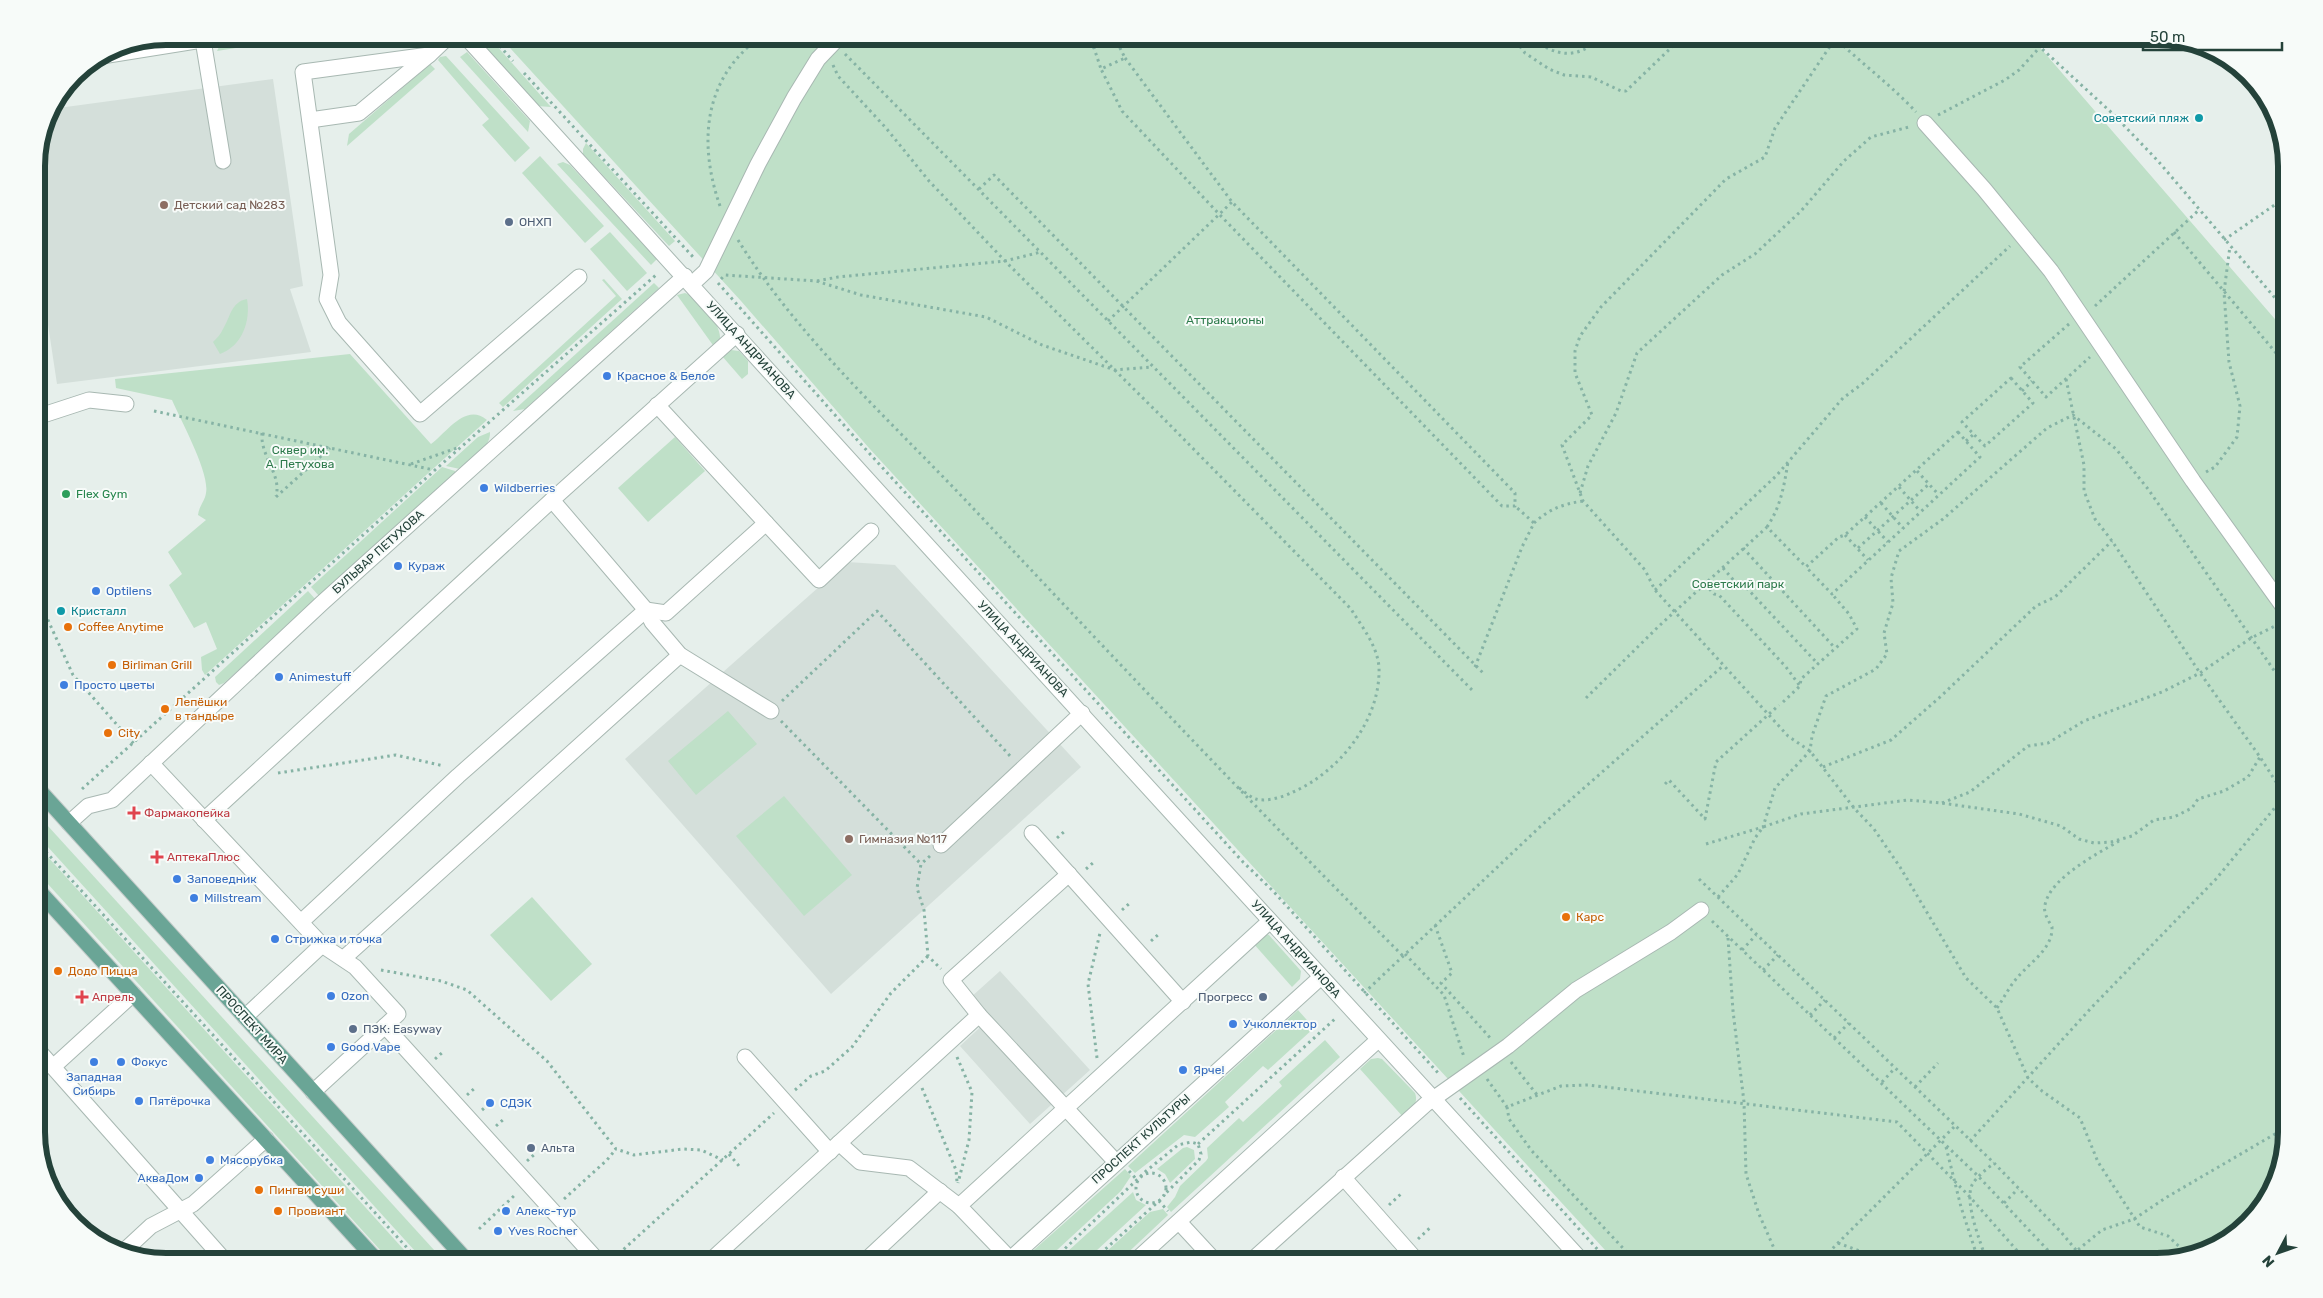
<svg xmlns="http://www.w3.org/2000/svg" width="2323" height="1298" viewBox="0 0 2323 1298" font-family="Rubik,sans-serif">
<rect width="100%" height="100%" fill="#e6efeb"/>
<g fill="#d4dfda">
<path d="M273 79 303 286 290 289 311 352 57 384 37 252V158L46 116 51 109Z"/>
<path d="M847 562 895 565 1081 767 831 994 625 759Z"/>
<path d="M1000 971 1090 1070 1030 1124 960 1046 989 1019 970 998Z"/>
</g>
<g fill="#bfe0c8">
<path d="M276 36H312L217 51 220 45Z"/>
<path d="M475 36H488L551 107 537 106Z"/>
<path d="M499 36H2030L2287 333V1132L2270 1197 2222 1244 2157 1262H1616L869 448 741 301Z"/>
<path d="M467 52 530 121 528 132 460 57Z"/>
<path d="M446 56 530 148 515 162 482 125 489 119 438 60 440 57Z"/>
<path d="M430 64 435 69 347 146 349 134Z"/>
<path d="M586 143 675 241 669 246 583 154V149Z"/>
<path d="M540 156 604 226 585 243 522 173Z"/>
<path d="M563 162 570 165 657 259 651 265 557 164Z"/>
<path d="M610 232 647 273 627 291 590 249Z"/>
<path d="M604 279 622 299 503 407 499 403 616 296 602 280Z"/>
<path d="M654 283 659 288 525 409 513 411Z"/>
<path d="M685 293C700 299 722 324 720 341L715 348 677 295Z"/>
<path d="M247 299C251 321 242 346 220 354L213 342C217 338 221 334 223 329 231 316 231 302 247 299Z"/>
<path d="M731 350 739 351 748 361V374L742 379 722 356Z"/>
<path d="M350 354 431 444C447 432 466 402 487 420L205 675 202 670 201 657 217 649 206 622 194 628 169 585 182 574 168 552 206 520 198 515C199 506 205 501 206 493 210 473 181 421 172 400L116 388 115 379Z"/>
<path d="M490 432C491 448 471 459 460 469L446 466 478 437Z"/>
<path d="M675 437 705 471 648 522 618 488Z"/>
<path d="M442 467 455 471V473L320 597 311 587Z"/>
<path d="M308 591 316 600 224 683 219 685 216 682 215 677Z"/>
<path d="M728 711 757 744 696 795 668 761Z"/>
<path d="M784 796 852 875 804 916 736 836Z"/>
<path d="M37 814 445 1262H425L37 835Z"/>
<path d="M37 845 415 1262H391L37 872Z"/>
<path d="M532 897 592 964 551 1001 490 935Z"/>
<path d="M1265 934 1269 935 1301 971 1300 979 1292 987 1253 943Z"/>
<path d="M1298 1010 1314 1028 1268 1070 1263 1066 1225 1102 1229 1107 1195 1137 1184 1135 1135 1173 1128 1166Z"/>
<path d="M1325 1040 1340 1057 1171 1212 1167 1207 1175 1197 1180 1186 1206 1161 1208 1158 1207 1148 1239 1118 1243 1122 1282 1086 1279 1082Z"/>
<path d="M1378 1058 1382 1059 1415 1093C1419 1104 1411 1110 1404 1118L1360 1069 1371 1059Z"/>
<path d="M1187 1147 1194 1150 1195 1159 1170 1183 1165 1174 1157 1169 1183 1148Z"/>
<path d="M1125 1169 1131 1176 1121 1191 1044 1262H1030L1026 1257Z"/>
<path d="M1133 1192 1136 1200 1146 1205 1084 1262H1056Z"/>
<path d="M1163 1209 1168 1215 1118 1262H1095L1150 1212Z"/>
</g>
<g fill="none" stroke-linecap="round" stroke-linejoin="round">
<defs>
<g id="minor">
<path d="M449 36 429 55 303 72 331 275 327 299 339 323 420 414 579 277"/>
<path d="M465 36C610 194 753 353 896 511 1124 762 1354 1012 1583 1262"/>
<path d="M203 40 223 161"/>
<path d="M102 56 227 36"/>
<path d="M310 120 359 113 429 55"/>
<path d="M1925 123 1984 189 2051 271 2193 481 2287 612"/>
<path d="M692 284 706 271 758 164 794 98 818 59 840 36"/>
<path d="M657 405 766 523"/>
<path d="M37 417 89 400 126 404"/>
<path d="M552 500 646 610 652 622 680 655 771 711"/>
<path d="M151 763 322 945"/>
<path d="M204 820 552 500 737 334"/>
<path d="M69 823 88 806 112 800 322 603 685 276"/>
<path d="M1032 833 1183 1002"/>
<path d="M941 845 1082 713"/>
<path d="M1069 874 951 980 979 1015 1116 1162"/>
<path d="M301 922 458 776 646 610 666 613 766 523 819 580 871 531"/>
<path d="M344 958 680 655"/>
<path d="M245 1017 322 945 355 967 398 1014 385 1026"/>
<path d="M37 1049 226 1262"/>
<path d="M745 1057 830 1152"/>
<path d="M53 1067 133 994"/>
<path d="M313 1092 385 1026 599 1262"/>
<path d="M839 1143 860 1162 909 1168 959 1206"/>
<path d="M1343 1177 1418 1262"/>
<path d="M1179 1222 1216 1262"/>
<path d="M124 1251 151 1226 193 1204 266 1139"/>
<path d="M1010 1259 959 1206 1270 921"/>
<path d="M709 1262 979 1015"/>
<path d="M864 1262 940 1191"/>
<path d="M1007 1262 1321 977"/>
<path d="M1134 1262 1378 1040"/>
<path d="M1250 1262 1426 1104 1508 1046 1576 990 1671 932 1701 910"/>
</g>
<g id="major">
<path d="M37 788 468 1262"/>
<path d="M37 889 378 1262"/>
</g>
</defs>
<use href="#minor" stroke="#a8b8b2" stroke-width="17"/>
<use href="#major" stroke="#c2cac8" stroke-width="17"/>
<g stroke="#86b3a5" stroke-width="3" stroke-dasharray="2.5 4" stroke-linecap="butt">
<path d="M491 36 513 61"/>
<path d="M1077 36 1094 48 1101 69"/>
<path d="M1114 36 1125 58"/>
<path d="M1512 36 1525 53 1549 69 1564 75 1591 77 1621 91H1626L1677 42 1688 36"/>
<path d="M1530 36C1554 57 1578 61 1602 36"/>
<path d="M1837 36 1775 128 1765 157 1726 179 1601 307 1580 336 1575 351V373L1592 415 1562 445 1583 501 1645 570 1655 590 1788 736 1810 751 1854 808 1874 829 1900 867 1966 978 1997 1008 2028 1078 2042 1091 2080 1118 2098 1162 2140 1227 2168 1236 2187 1254"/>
<path d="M2028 36 2113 114 2158 161 2287 312"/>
<path d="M1834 37C1861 63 1891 85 1916 112"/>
<path d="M845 54 1473 691"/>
<path d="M1125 58 1232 202 1515 493V506H1502L1219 214 1122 111 1101 69Z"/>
<path d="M833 65 838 76 886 128 929 181 1005 261 1162 417 1351 609C1362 627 1377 645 1379 667 1381 720 1339 772 1293 792 1283 797 1267 802 1256 799 1250 797 1242 790 1237 786"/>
<path d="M524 73 694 258"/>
<path d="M1938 115 2005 80 2019 70 2040 47"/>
<path d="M979 189 994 175 1485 675"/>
<path d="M720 206C698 143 703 77 762 36"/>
<path d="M2174 232 2287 366"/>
<path d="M738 240C800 340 890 420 971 506 1113 657 1256 809 1403 956"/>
<path d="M2224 240 2286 197"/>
<path d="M721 279 725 275 816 281 861 295 986 317 1042 345 1115 370 1151 367"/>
<path d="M817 281 838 277 1005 261 1041 252"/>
<path d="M718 283 859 442 1243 862 1274 892 1439 1074"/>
<path d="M2095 306 2199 210"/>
<path d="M1108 321 1232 202"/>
<path d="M2069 324 2020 367 2046 397 2090 357"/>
<path d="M2011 378 2033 403 1985 446 1962 422Z"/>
<path d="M2066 379 2084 465V491L2095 519 2112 541 2200 673 2260 757 2287 799"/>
<path d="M2022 391 2032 381"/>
<path d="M154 411 434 470"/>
<path d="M1958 432 1980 457 1832 594 1806 567 1839 537 1845 535Z"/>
<path d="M262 433C260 456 282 475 276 496"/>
<path d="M1966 441 1974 434"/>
<path d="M411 464 457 448"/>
<path d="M1917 471 1938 494"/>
<path d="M2206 472 2215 467 2237 437 2240 406 2229 362 2224 292 2230 246"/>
<path d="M1899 487 1920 511"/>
<path d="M1580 493 1588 466 1616 413 1637 353 1722 275 1755 254 1801 211 1844 161 1871 137 1909 127"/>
<path d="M276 497 330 448"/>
<path d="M1881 503 1903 528"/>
<path d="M1865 517 1888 542"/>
<path d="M1534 523C1549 509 1563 504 1583 501"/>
<path d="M1767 527C1781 506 1784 486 1788 462"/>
<path d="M1845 535 1868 560"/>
<path d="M1743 548 1835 648"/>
<path d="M1858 548 1929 484"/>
<path d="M1723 568 1736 583H1742L1818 664"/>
<path d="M1705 584 1714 594 1719 595 1786 667 1800 686"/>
<path d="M1655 590 1777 475 1843 398 1862 384 2010 246"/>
<path d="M37 596 73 675 134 744"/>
<path d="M1475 667 1522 547 1534 523 1515 506"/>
<path d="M1586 698 1659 626 1767 527 1806 567"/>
<path d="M782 701 877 611 1011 757"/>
<path d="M1783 702 1800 686 1801 679 1857 629 1849 614 1832 594"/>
<path d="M781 721 921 864"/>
<path d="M1823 767 1891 740 1939 698 2036 606 2055 597 2112 541"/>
<path d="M278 773 396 755 444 766"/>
<path d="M1665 784 1669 780 1705 819 1716 762 1779 705"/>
<path d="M82 789 435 470 656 275"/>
<path d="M1942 803 1970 792 2028 746 2048 743 2084 721 2162 692 2200 673 2251 638 2277 625"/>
<path d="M1057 838 1066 830"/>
<path d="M37 842 420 1262"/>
<path d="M1706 844 1763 827 1775 788 1810 751 1812 736 1826 696 1876 669 1887 654 1884 633 1893 603 1891 578 1899 551 1943 519 2047 428 2073 415 2116 449 2148 489 2287 689"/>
<path d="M930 856 921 864 917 888 924 910 928 956 941 969"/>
<path d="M1086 869 1094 862"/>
<path d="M1699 879 1994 1163 2061 1232 2086 1262"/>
<path d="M1718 897 1738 874 1755 838 1763 827 1801 814 1908 800 1941 803 2019 814 2061 826 2079 839 2094 843 2111 842 2132 836 2154 820 2174 817 2192 808 2198 799 2224 791 2248 777 2260 757"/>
<path d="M1122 910 1131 902"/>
<path d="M1712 921 1979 1177 2059 1262"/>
<path d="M1435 925 1452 973 1441 983 1492 1040"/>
<path d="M1728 938 1733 1011 1744 1102 1746 1174 1759 1214 1780 1262"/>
<path d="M1151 941 1160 933"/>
<path d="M1742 950 1756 935"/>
<path d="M1405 954 1444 995 1464 1057"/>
<path d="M381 970 441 981 467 990 547 1061 616 1149 634 1155 683 1149 701 1150 723 1160"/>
<path d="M1763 970 1778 955"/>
<path d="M1364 993 1543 824 1724 665"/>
<path d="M1997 1008C2004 998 2009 987 2017 978 2029 963 2053 949 2052 927 2048 920 2043 912 2045 905 2050 878 2097 854 2119 841"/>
<path d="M1810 1015 1825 1000"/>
<path d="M1834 1038 1849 1023"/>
<path d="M957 1057 972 1092 969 1140 958 1183"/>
<path d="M1097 1058 1088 984 1100 933"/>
<path d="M435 1059 444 1051"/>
<path d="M1511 1062 1538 1096"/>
<path d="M1487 1079 1507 1107"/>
<path d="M1882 1082 1895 1068"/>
<path d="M1915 1087 1938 1063"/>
<path d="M922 1088 956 1170 957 1182"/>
<path d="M795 1090 811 1076 825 1071 852 1047 891 993 928 956"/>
<path d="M467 1095 476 1087"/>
<path d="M1460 1098 1609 1262"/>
<path d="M482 1110 490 1103"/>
<path d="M496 1126 505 1118"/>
<path d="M1970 1141 2092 1007 2216 879 2287 793"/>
<path d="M1198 1144 1337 1017"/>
<path d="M1946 1147 1961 1207 1979 1262"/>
<path d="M729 1154 739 1166"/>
<path d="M527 1161 536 1153"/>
<path d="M1129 1171 1137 1180"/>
<circle cx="1151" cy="1188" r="15"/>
<path d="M564 1199 607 1160 616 1149"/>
<path d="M2004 1203 2018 1189"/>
<path d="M1389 1205 1402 1193"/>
<path d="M479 1229 516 1194"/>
<path d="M1418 1239 1432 1226"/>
<path d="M1838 1243 1865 1253 1866 1262"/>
<path d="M1170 1251 1180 1262"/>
<path d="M614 1258 774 1113"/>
<path d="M1051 1262 1145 1172 1178 1145 1191 1142 1198 1144 1201 1154 1199 1160 1163 1196"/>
<path d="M1091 1262 1159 1201 1168 1211"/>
<path d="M1459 1262 1462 1259"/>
<path d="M1636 1262 1531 1150 1509 1119 1507 1107 1561 1086 1588 1085 1897 1122 1970 1197 2027 1262"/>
<path d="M1819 1262 1955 1126"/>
<path d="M1987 1262C1981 1243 1964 1203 1972 1185 1976 1177 1987 1169 1994 1163"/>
<path d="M2063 1262 2102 1230 2134 1219 2167 1197 2287 1127"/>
</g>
<use href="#minor" stroke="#fff" stroke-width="15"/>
<use href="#major" stroke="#6aa596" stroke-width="15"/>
</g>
<g fill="#0f9aa8" stroke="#f7fbf9" stroke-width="2">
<circle cx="2199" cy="118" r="5"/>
<circle cx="61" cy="611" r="5"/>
</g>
<g fill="#8d6e63" stroke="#f7fbf9" stroke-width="2">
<circle cx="164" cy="205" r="5"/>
<circle cx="849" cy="839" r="5"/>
</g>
<g fill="#5c6f8a" stroke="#f7fbf9" stroke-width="2">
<circle cx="509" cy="222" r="5"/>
<circle cx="1263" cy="997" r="5"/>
<circle cx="353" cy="1029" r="5"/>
<circle cx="531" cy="1148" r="5"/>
</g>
<g fill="#3f7fe0" stroke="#f7fbf9" stroke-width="2">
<circle cx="607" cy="376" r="5"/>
<circle cx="484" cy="488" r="5"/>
<circle cx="398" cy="566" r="5"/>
<circle cx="96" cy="591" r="5"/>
<circle cx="279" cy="677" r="5"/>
<circle cx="64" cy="685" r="5"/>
<circle cx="177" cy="879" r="5"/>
<circle cx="194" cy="898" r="5"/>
<circle cx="275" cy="939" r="5"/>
<circle cx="331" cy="996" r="5"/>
<circle cx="1233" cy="1024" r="5"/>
<circle cx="331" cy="1047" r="5"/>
<circle cx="94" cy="1062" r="5"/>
<circle cx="121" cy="1062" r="5"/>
<circle cx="1183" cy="1070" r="5"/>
<circle cx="139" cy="1101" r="5"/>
<circle cx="490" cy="1103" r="5"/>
<circle cx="210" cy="1160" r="5"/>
<circle cx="199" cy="1178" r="5"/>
<circle cx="506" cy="1211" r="5"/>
<circle cx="498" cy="1231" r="5"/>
</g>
<circle fill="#2e9e5b" stroke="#f7fbf9" stroke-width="2" cx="66" cy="494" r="5"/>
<g fill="#e8710a" stroke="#f7fbf9" stroke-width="2">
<circle cx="68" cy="627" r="5"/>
<circle cx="112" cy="665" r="5"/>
<circle cx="165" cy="709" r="5"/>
<circle cx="108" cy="733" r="5"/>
<circle cx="1566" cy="917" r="5"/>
<circle cx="58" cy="971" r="5"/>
<circle cx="259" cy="1190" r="5"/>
<circle cx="278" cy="1211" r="5"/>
</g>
<g fill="#e0444e" stroke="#f7fbf9" stroke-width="2">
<path d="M131.5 805.5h5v5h5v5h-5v5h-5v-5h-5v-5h5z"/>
<path d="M154.5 849.5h5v5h5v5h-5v5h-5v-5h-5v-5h5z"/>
<path d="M79.5 989.5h5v5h5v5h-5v5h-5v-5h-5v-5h5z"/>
</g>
<g text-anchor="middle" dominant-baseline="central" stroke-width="4" stroke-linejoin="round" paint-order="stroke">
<g font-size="12" fill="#0d838f" stroke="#f7fbf9" text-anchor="end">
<text x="2189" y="118">Советский пляж</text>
<text x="71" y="611" text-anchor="start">Кристалл</text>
</g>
<g font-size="12" fill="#785e54" stroke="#f7fbf9" text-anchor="start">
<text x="174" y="205">Детский сад №283</text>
<text x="859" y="839">Гимназия №117</text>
</g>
<g font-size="12" fill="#4e5e75" stroke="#f7fbf9" text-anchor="start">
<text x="519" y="222">ОНХП</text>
<text x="1253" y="997" text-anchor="end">Прогресс</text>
<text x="363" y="1029">ПЭК: Easyway</text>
<text x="541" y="1148">Альта</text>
</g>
<g font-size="12" fill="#2d7a4b" stroke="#f7fbf9">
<text x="1225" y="320">Аттракционы</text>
<text x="300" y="450">Сквер им.<tspan x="300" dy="14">А. Петухова</tspan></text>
<text x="1738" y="584">Советский парк</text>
</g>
<g font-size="12" fill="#24423a" stroke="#f7fbf9">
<text transform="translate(751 350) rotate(48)">УЛИЦА АНДРИАНОВА</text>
<text transform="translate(378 552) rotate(-42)">БУЛЬВАР ПЕТУХОВА</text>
<text transform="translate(1023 649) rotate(47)">УЛИЦА АНДРИАНОВА</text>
<text transform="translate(1296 949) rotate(48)">УЛИЦА АНДРИАНОВА</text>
<text transform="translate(252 1025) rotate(48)">ПРОСПЕКТ МИРА</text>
<text transform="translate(1141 1139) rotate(-42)">ПРОСПЕКТ КУЛЬТУРЫ</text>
</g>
<g font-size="12" fill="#366cbe" stroke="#f7fbf9" text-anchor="start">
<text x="617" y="376">Красное &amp; Белое</text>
<text x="494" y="488">Wildberries</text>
<text x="408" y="566">Кураж</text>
<text x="106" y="591">Optilens</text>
<text x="289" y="677">Animestuff</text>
<text x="74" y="685">Просто цветы</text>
<text x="187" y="879">Заповедник</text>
<text x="204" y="898">Millstream</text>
<text x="285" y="939">Стрижка и точка</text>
<text x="341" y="996">Ozon</text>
<text x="1243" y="1024">Учколлектор</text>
<text x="341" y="1047">Good Vape</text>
<text x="131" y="1062">Фокус</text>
<text x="1193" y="1070">Ярче!</text>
<text x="94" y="1077" text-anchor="middle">Западная<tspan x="94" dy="14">Сибирь</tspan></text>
<text x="149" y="1101">Пятёрочка</text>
<text x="500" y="1103">СДЭК</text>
<text x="220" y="1160">Мясорубка</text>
<text x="189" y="1178" text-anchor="end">АкваДом</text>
<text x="516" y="1211">Алекс-тур</text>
<text x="508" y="1231">Yves Rocher</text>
</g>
<g font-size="12" fill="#27864d" stroke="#f7fbf9" text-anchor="start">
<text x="76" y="494">Flex Gym</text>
</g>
<g font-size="12" fill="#c56008" stroke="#f7fbf9" text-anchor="start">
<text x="78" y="627">Coffee Anytime</text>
<text x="122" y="665">Birliman Grill</text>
<text x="175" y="702">Лепёшки<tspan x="175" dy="14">в тандыре</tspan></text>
<text x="118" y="733">City</text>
<text x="1576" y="917">Карс</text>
<text x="68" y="971">Додо Пицца</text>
<text x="269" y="1190">Пингви суши</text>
<text x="288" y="1211">Провиант</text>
</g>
<g font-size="12" fill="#be3a42" stroke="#f7fbf9" text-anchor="start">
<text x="144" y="813">Фармакопейка</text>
<text x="167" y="857">АптекаПлюс</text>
<text x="92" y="997">Апрель</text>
</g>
</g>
<path d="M0 0H2323V1298H0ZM166 45H2157A121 121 0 0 1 2278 166V1132A121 121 0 0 1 2157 1253H166A121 121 0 0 1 45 1132V166A121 121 0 0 1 166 45Z" fill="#f7fbf9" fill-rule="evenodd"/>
<path fill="none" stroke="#24423a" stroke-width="6" d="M166 45H2157A121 121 0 0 1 2278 166V1132A121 121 0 0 1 2157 1253H166A121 121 0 0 1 45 1132V166A121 121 0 0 1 166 45Z"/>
<g transform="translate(2278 1253) rotate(229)" stroke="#f7fbf9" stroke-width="4" paint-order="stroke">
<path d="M0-4L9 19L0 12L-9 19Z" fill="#24423a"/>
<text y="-8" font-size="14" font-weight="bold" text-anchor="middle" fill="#24423a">N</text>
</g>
<path d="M2143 42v8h139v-8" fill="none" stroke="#24423a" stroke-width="2.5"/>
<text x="2150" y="42" font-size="15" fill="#24423a" stroke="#f7fbf9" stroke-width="4" paint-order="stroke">50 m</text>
</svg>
